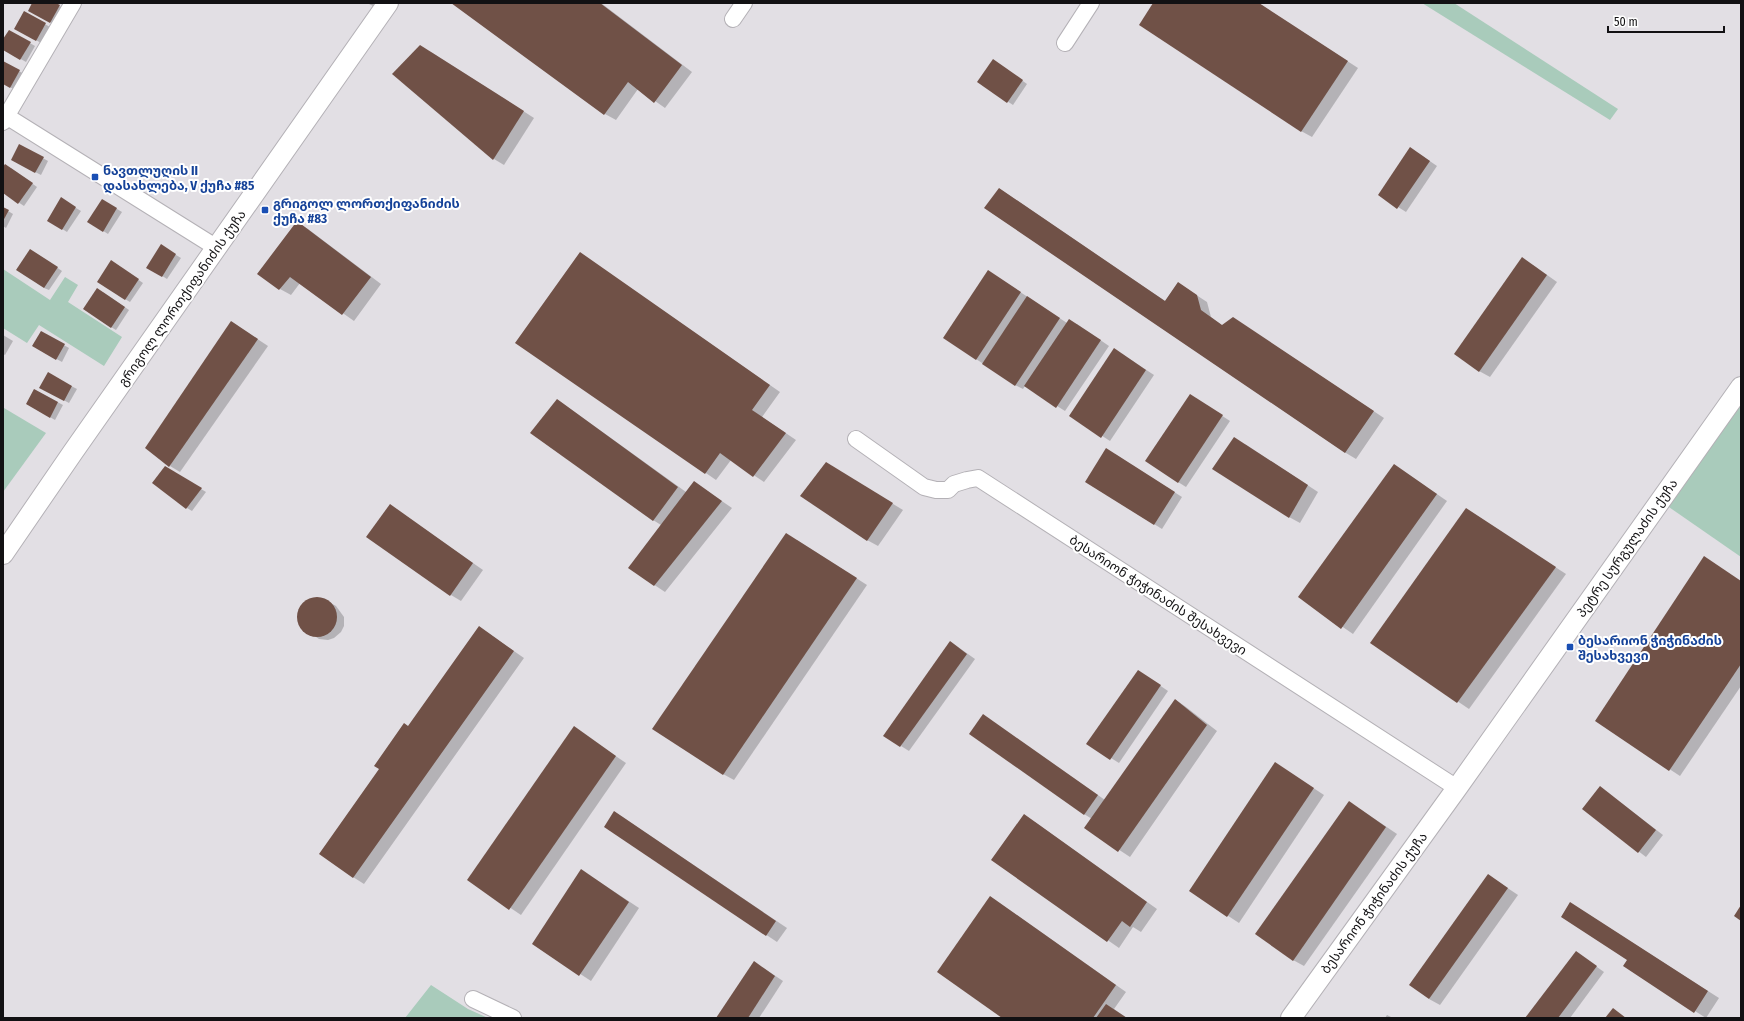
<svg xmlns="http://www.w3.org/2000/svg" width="1744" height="1021" viewBox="0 0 1744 1021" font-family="'Fira Sans Condensed','Noto Sans Georgian',sans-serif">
<rect width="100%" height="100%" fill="#e2dfe4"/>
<g fill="#a9cbbb">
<path d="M1422 3H1454L1618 109 1610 120Z"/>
<path d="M3 269 50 300 65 277 78 285 68 302 122 337 104 366 39 325 27 343 3 328Z"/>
<path d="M1741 400V557L1666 505Z"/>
<path d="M4 408 46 433 3 492V410Z"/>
<path d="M431 985 468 1009 488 1018H405Z"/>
</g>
<g fill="#0003">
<path d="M33 3H54L64 9 55 25 29 10Z"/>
<path d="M367 3H375L373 6Z"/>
<path d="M453 3H601L692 72 665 108 638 89 616 120 605 114Z"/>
<path d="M1154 3H1258L1358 68 1312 137 1301 131Z"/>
<path d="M24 12 50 27 41 43 15 28Z"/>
<path d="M9 31 35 46 26 62 3 49V41Z"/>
<path d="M431 52 534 118 504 165 494 159Z"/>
<path d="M3 62 24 74 15 90 3 83Z"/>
<path d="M998 63 1027 84 1013 105 978 82Z"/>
<path d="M20 145 48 161 41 175 12 160Z"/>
<path d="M1418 153 1437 166 1406 212 1379 195Z"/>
<path d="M11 168 37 187 24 206 3 192V169Z"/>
<path d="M1000 189 1165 301 1178 283 1207 302 1211 317 1223 326 1233 318 1384 418 1356 459 1346 453 985 208Z"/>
<path d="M61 199 81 211 67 232 48 220Z"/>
<path d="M102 200 122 212 108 234 89 222Z"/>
<path d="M3 208 13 214 6 228 3 226Z"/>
<path d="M298 223 308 229 381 284 354 321 300 283 291 295 280 289Z"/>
<path d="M161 246 181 258 167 279 148 267Z"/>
<path d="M36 253 62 271 49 290 44 288Z"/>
<path d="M580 253 780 392 762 417 796 440 764 482 731 460 716 480 517 343Z"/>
<path d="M117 265 143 283 130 302 125 299Z"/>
<path d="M1533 265 1557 282 1490 377 1479 371Z"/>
<path d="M996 276 1067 323 1077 324 1109 346 1065 411 1025 386 1023 389 1015 385 976 359Z"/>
<path d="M103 292 129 310 116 330 111 327Z"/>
<path d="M232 322 268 346 180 472 170 466Z"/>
<path d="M41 332 69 348 62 362 33 346Z"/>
<path d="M3 335 13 341 5 355 3 354Z"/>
<path d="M1122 354 1154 375 1110 441 1070 415Z"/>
<path d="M48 374 77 389 69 403 41 388Z"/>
<path d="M35 390 63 405 55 420 27 404Z"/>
<path d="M558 400 686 492 694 482 732 508 665 592 629 568 661 525 653 520Z"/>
<path d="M1198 400 1230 421 1186 487 1178 482Z"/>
<path d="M1245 444 1318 492 1300 523 1289 517Z"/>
<path d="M1115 454 1182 497 1162 529 1154 524Z"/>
<path d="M165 467 206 492 192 511 187 508Z"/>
<path d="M837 470 903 510 878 546 867 540Z"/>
<path d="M1405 472 1447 501 1353 634 1299 597Z"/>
<path d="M390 505 483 570 461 601 451 595Z"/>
<path d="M1477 516 1566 574 1469 709 1371 643Z"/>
<path d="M797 540 867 585 734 780 723 774Z"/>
<path d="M1741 581V686L1680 776 1596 721Z"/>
<path d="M314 598H322L336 606 344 617V626L341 632 334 638 328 640 319 639 300 626 298 616 299 609 308 600Z"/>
<path d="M479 627 524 658 364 884 353 877 380 769 405 724 409 727Z"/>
<path d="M951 642 975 659 909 751 901 746Z"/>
<path d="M1146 676 1168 691 1119 763 1087 743Z"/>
<path d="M1176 700 1186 707 1217 731 1130 857 1086 828 1092 819 1084 814 983 715 1105 800Z"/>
<path d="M574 728 626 763 521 915 469 880Z"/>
<path d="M1286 770 1324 795 1239 923 1190 891Z"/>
<path d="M1600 787 1663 835 1646 857 1583 809Z"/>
<path d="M1360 809 1397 834 1304 966 1293 960Z"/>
<path d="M615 812 787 928 777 942 605 827Z"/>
<path d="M1035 822 1157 909 1141 932 1133 927 1119 948 993 860Z"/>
<path d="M1488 875 1518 895 1440 1005 1429 999Z"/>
<path d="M592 877 639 908 591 981 533 943Z"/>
<path d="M991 897 1126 992 1114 1009 1127 1018H1004Z"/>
<path d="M1581 910 1719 998 1706 1018 1624 966 1628 959Z"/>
<path d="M1576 952 1604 972 1570 1018H1527Z"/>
<path d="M762 967 783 981 759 1018H717Z"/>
<path d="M1387 1015 1393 1018H1385Z"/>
</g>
<g fill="#705147">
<path d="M32 3H56L60 5 50 23 28 11Z"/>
<path d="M451 3H600L682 65 654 103 628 82 604 115Z"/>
<path d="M1153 3H1259L1348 61 1301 132 1139 25Z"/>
<path d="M24 11 46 23 36 41 14 29Z"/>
<path d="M9 30 31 42 20 60 3 50V39Z"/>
<path d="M420 45 524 111 493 160 392 74Z"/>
<path d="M993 59 1023 80 1007 103 977 82Z"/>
<path d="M3 61 20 70 10 88 3 84Z"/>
<path d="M19 144 44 157 35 173 11 160Z"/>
<path d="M1410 147 1430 161 1397 209 1378 195Z"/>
<path d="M5 164 33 183 18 204 3 193V167Z"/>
<path d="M999 188 1165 301 1178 282 1197 295 1201 310 1222 325 1233 317 1374 411 1345 453 984 208Z"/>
<path d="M61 197 76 207 62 230 47 221Z"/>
<path d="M102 199 117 208 103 232 87 222Z"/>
<path d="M3 207 9 210 3 221Z"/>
<path d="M297 221 371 277 342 315 290 277 279 290 257 274Z"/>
<path d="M161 244 176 254 162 277 146 268Z"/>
<path d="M30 249 58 267 44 288 16 270Z"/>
<path d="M580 252 770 385 752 410 786 433 753 477 720 453 705 474 515 343Z"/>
<path d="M1522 257 1547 275 1479 372 1454 354Z"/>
<path d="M111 260 139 279 125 300 97 282Z"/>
<path d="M988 270 1021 292 976 360 943 338Z"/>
<path d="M97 288 125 307 111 328 83 309Z"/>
<path d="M1027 296 1060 318 1015 386 982 364Z"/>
<path d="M1069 319 1101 340 1056 408 1024 386Z"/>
<path d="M231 321 258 339 169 467 145 448Z"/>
<path d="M41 331 65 344 56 360 32 346Z"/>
<path d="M1114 348 1146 370 1101 438 1069 416Z"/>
<path d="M48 372 72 386 64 401 39 388Z"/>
<path d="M34 389 58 402 50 418 26 404Z"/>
<path d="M1190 394 1223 415 1178 483 1145 461Z"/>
<path d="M557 399 678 487 653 521 530 433Z"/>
<path d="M1234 437 1308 485 1289 518 1212 469Z"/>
<path d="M1106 448 1175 492 1154 525 1085 482Z"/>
<path d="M826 462 893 503 867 541 800 496Z"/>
<path d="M1394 464 1437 494 1341 629 1298 597Z"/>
<path d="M165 466 202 488 186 509 152 483Z"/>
<path d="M694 481 722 501 654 586 628 568Z"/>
<path d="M390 504 473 563 450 596 366 537Z"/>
<path d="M1466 508 1556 567 1457 703 1370 643Z"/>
<path d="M786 533 857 578 723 775 652 729Z"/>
<path d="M1704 556 1741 581V664L1669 771 1595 721Z"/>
<circle cx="317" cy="617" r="20"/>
<path d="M479 626 514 651 353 878 319 854 379 769 374 766 404 723 408 726Z"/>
<path d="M950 641 967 654 900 747 883 736Z"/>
<path d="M1138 670 1161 685 1110 760 1086 744Z"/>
<path d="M1175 699 1207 725 1118 852 1084 828Z"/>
<path d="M983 714 1098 795 1084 815 969 734Z"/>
<path d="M574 726 616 756 509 910 467 880Z"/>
<path d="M1275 762 1314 788 1227 917 1189 891Z"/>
<path d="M1600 786 1656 830 1638 853 1582 809Z"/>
<path d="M1349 801 1386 827 1293 961 1255 934Z"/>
<path d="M614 811 776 921 766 936 604 827Z"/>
<path d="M1024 814 1147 902 1130 927 1122 921 1107 942 991 860Z"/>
<path d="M581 869 629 902 579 976 532 944Z"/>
<path d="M1488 874 1508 888 1429 999 1409 985Z"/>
<path d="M990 896 1116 985 1093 1018H1002L937 972Z"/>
<path d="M1570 902 1708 991 1694 1013 1623 966 1627 960 1561 917Z"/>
<path d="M1741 905V921L1734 916Z"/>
<path d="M1576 951 1597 966 1558 1018H1525Z"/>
<path d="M754 961 775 976 748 1018H716Z"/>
<path d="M1106 1004 1127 1018H1096Z"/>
<path d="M1613 1008 1626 1018H1605Z"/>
</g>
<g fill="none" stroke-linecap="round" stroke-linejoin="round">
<defs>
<g id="minor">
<path d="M733 19 744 3"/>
<path d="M1065 43 1091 3"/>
<path d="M3 114 217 248"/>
<path d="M3 122 73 3"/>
<path d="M856 439 924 487 936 490H948L954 484 967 480 978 478 1457 788"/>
<path d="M473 999 513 1018"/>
</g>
<g id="tertiary">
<path d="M3 554 73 452 388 3"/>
<path d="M1291 1018 1457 788 1741 387"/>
</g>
</defs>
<use href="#minor" stroke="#b4b1b6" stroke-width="18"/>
<use href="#tertiary" stroke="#b4b1b6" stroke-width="22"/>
<use href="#minor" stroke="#fff" stroke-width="16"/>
<use href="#tertiary" stroke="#fff" stroke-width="20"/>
</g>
<g fill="#1a4fb4" stroke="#fff" stroke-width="1.5">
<rect x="91" y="173" width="8" height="8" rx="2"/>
<rect x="261" y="206" width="8" height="8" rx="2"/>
<rect x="1566" y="643" width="8" height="8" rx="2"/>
</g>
<g text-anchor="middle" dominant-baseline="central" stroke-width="4" stroke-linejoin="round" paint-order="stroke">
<g font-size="13" font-weight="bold" fill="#164399" stroke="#fff" text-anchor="start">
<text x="103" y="170">ნავთლუღის II<tspan x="103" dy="15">დასახლება, V ქუჩა #85</tspan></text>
<text x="273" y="203">გრიგოლ ლორთქიფანიძის<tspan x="273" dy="15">ქუჩა #83</tspan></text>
<text x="1578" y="640">ბესარიონ ჭიჭინაძის<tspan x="1578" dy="15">შესახვევი</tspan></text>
</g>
<g font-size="13" fill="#121113" stroke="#fff">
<text transform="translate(182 298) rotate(-55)">გრიგოლ ლორთქიფანიძის ქუჩა</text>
<text transform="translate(1627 548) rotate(-55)">პეტრე სურგულაძის ქუჩა</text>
<text transform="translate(1158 595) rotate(33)">ბესარიონ ჭიჭინაძის შესახვევი</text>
<text transform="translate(1374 903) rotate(-54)">ბესარიონ ჭიჭინაძის ქუჩა</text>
</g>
</g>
<rect width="1744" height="1021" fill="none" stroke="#121113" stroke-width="8"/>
<path d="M1608 26v6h116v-6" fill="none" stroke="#121113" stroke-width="2"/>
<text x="1614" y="26" font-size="12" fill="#121113" stroke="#ffffff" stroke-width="3" paint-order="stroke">50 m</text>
</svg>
